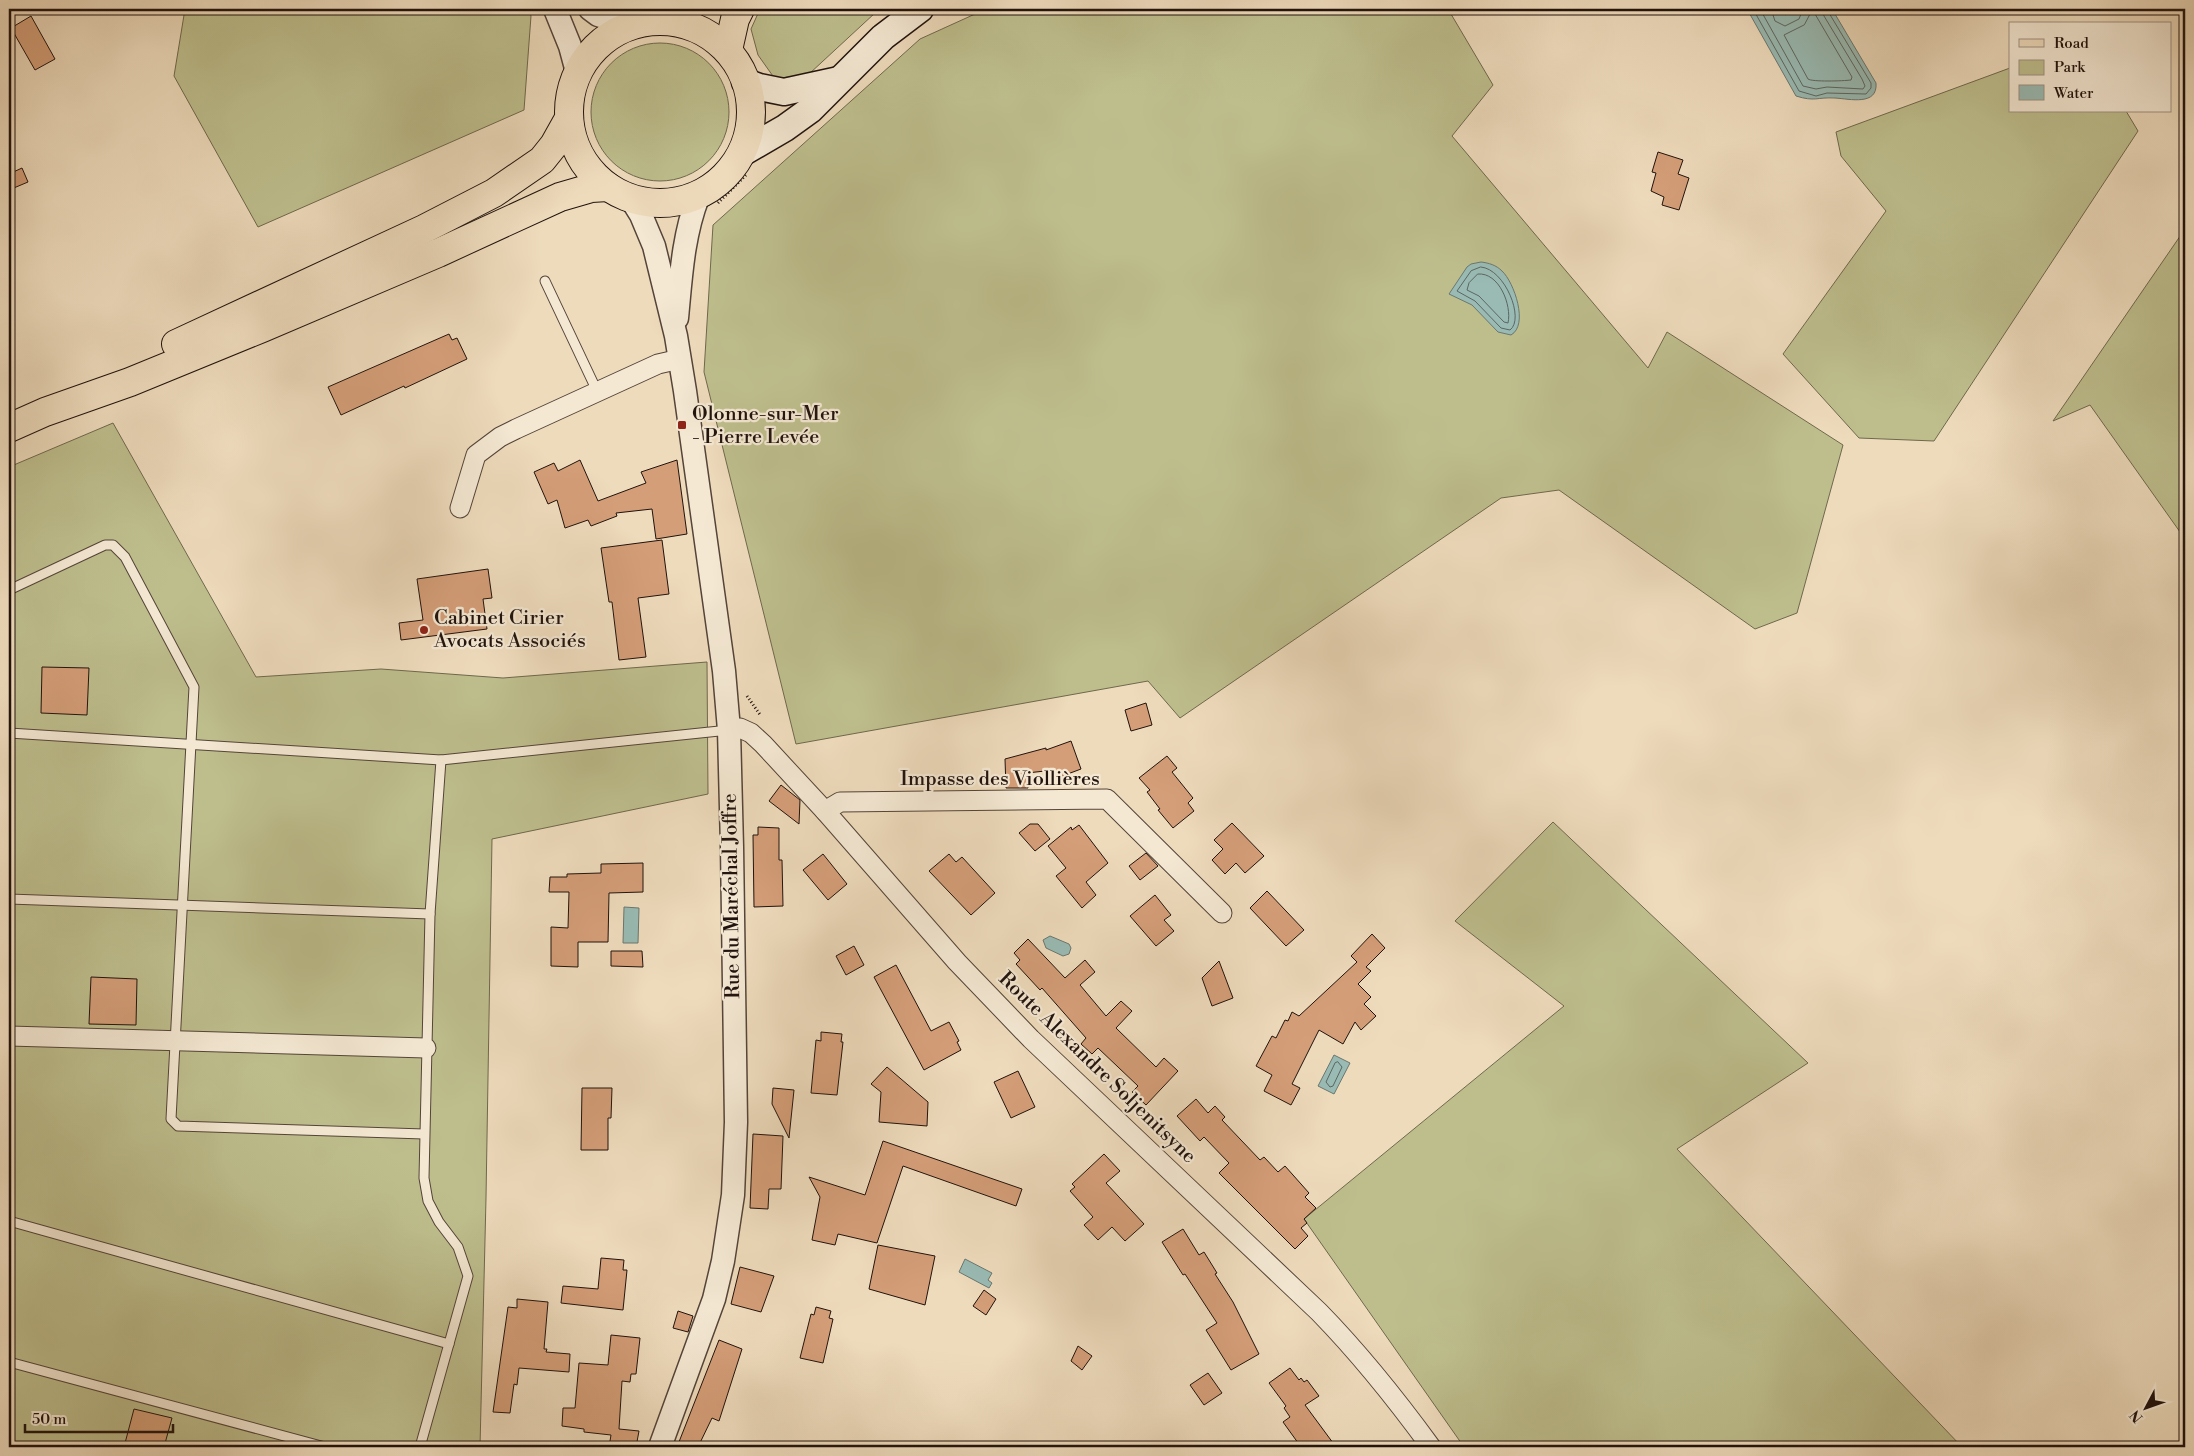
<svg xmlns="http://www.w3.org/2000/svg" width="2194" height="1456" viewBox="0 0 2194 1456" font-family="'Libre Bodoni',serif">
<rect width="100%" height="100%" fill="#eedbbc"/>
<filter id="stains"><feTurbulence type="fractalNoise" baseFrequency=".004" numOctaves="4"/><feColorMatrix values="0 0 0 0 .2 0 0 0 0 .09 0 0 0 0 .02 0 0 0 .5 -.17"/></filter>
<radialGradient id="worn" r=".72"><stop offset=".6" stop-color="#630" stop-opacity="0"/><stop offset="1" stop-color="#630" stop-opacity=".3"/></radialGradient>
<g fill="#bebe8d" stroke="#6f684d">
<path d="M185 9H529L531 16 524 110 258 227 174 76Z"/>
<path d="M760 9H884L875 13 809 74 775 79 758 55 751 29Z"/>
<path d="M986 9H1448L1493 85 1452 136 1648 368 1667 332 1843 445 1797 613 1755 629 1559 490 1501 498 1180 718 1148 681 796 744 704 372 713 225 920 39Z"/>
<circle cx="660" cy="112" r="69"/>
<path d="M2010 68V111H2126L2138 131 1934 441 1859 438 1783 354 1886 211 1841 156 1836 132Z"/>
<path d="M2185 229V539L2090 405 2053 421Z"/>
<path d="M113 423 256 677 381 669 503 678 707 662 708 794 492 839 486 1198 480 1447H9V467Z"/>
<path d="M1553 822 1808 1063 1677 1149 1962 1447H1464L1304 1219 1564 1006 1455 921Z"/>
</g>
<g fill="#99bbb4" stroke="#697771">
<path d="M1747 9H1781L1785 15 1796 9H1832L1876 83C1878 106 1850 99 1835 98 1817 97 1815 102 1796 96Z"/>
<path d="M1481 262C1489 263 1496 265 1502 271 1514 282 1529 325 1511 335L1498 332 1472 305 1449 294 1467 267 1471 264Z"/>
<path d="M624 907 639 908 638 943H623Z"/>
<path d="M1050 936 1069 944 1071 948 1069 954 1063 956 1046 948 1043 940Z"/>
<path d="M1334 1055 1350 1063 1334 1094 1318 1086Z"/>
<path d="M965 1259 992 1273 988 1280 992 1283 989 1288 959 1272Z"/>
</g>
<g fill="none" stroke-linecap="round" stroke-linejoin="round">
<g stroke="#5c6660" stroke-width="1">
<path d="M1753 9 1799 91 1816 96 1827 93 1866 94 1871 88V83L1829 13 1828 9"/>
<path d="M1760 9 1803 86 1816 89 1827 87 1863 89 1865 86 1862 79 1824 16 1822 9"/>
<path d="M1771 9 1775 21 1785 26 1799 19 1803 9"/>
<path d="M1811 13 1815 14 1852 77 1851 80C1843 81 1812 82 1808 79L1784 35 1804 25Z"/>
<path d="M1481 267C1505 269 1525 319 1510 330L1501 328 1475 301 1457 291 1471 271Z"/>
<path d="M1478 274C1499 272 1512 305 1508 323L1504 322 1479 296 1467 290 1469 283Z"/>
<path d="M1338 1062 1342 1067 1333 1086 1330 1087 1326 1082 1335 1063Z"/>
</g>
</g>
<g fill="#d49e78" stroke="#20120d">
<path d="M31 16 55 59 35 70 11 28Z"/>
<path d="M1658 152 1683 160 1678 174 1689 178 1679 210 1662 205 1664 197 1651 191 1656 173 1652 172Z"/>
<path d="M22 168 28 182 9 190V174Z"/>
<path d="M449 334 452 340 457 338 467 359 405 388 404 386 341 415 328 387Z"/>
<path d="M580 460 598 501 646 483 641 472 677 460 687 534 656 539 652 509 616 513 617 516 591 526 588 520 565 528 557 500 548 504 534 472 554 463 558 471Z"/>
<path d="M662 540 669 594 638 598 646 657 619 660 612 602H609L601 548Z"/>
<path d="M488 569 492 598 483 599 487 629 401 640 399 623 423 620 417 579Z"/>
<path d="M42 667 89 668 87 715 41 713Z"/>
<path d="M1146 703 1152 725 1131 731 1125 710Z"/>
<path d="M1071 741 1081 769 1057 778 1054 770 1027 773 1028 788H1006L1005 759 1046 748V750Z"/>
<path d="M1167 756 1177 768 1172 772 1193 798 1188 803 1194 811 1173 828 1158 810 1160 809 1147 792 1150 790 1139 778Z"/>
<path d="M781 785 800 800 799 824 769 801Z"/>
<path d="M1232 823 1264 856 1245 873 1236 863 1225 874 1212 860 1223 849 1214 840Z"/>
<path d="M1030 824H1038L1050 839 1035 851 1019 833Z"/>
<path d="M1079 825 1108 863 1086 882 1096 895 1082 908 1056 876 1066 868 1048 846 1071 827 1072 830Z"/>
<path d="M758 827 779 828V860H782L783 906 754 907 753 835H758Z"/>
<path d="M1146 853 1158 866 1140 880 1129 866Z"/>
<path d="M823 854 847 884 828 900 803 870Z"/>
<path d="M949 854 956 862 962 857 995 893 971 915 929 871Z"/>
<path d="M643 863V892L609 893 608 942H578V967L551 966V927L568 928 569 892H549L550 877H567V874L601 873V864Z"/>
<path d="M1267 891 1304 930 1286 946 1250 908Z"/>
<path d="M1155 895 1171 915 1164 920 1174 931 1156 946 1130 916Z"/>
<path d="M1372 934 1385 948 1366 967 1371 971 1358 984 1371 997 1364 1004 1376 1016 1361 1030 1355 1022 1343 1044 1319 1030 1292 1084 1300 1088 1291 1105 1264 1091 1272 1075 1256 1066 1272 1036 1276 1038 1285 1020 1288 1021 1292 1012 1299 1016 1357 962 1351 956Z"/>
<path d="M1028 939 1065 978 1085 960 1095 972 1080 985 1106 1016 1121 1001 1132 1011 1116 1028 1156 1067 1164 1058 1178 1071 1146 1105 1132 1092 1138 1086 1098 1048 1092 1054 1081 1044 1086 1038 1042 988 1040 990 1016 964 1020 960 1014 953Z"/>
<path d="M854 946 864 965 846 975 836 956Z"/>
<path d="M611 951H642L643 967 611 966Z"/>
<path d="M1219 961 1233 998 1212 1006 1202 978Z"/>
<path d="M896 965 931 1031 949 1022 959 1041 957 1042 961 1050 924 1070 874 977Z"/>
<path d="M91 977 137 979 136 1025 89 1024Z"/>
<path d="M821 1032 842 1034 841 1042H843L837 1095 811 1093 816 1040 821 1041Z"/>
<path d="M887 1067 928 1102 927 1126 879 1122 881 1092 871 1084Z"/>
<path d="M1018 1071 1035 1107 1011 1118 994 1082Z"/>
<path d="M582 1088H612L611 1118H608V1150H581Z"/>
<path d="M773 1088 794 1090 789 1138 772 1104Z"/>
<path d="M1196 1099 1208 1113 1215 1106 1225 1117 1222 1120 1260 1160 1264 1157 1278 1172 1285 1166 1309 1193 1305 1197 1316 1208 1304 1219 1307 1223 1301 1228 1308 1236 1295 1249 1219 1173 1229 1163 1204 1137 1200 1141 1177 1116Z"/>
<path d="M753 1134 783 1136 781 1189H769L768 1209 750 1208Z"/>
<path d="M883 1141 1022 1189 1016 1206 903 1166 877 1243 838 1234 835 1245 812 1240 820 1197 809 1177 865 1195Z"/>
<path d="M1104 1154 1120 1171 1106 1183 1144 1224 1125 1241 1112 1227 1098 1240 1084 1225 1093 1217 1070 1191 1075 1187 1072 1184Z"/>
<path d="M1183 1229 1199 1255 1204 1252 1217 1273 1215 1274 1233 1302 1259 1354 1231 1370 1206 1330 1217 1323 1185 1274 1183 1275 1162 1242Z"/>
<path d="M878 1245 935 1256 925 1305 869 1289Z"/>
<path d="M601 1258 624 1260 623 1270H627L623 1310 561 1303 563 1286 598 1289Z"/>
<path d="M740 1267 774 1276 761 1312 731 1304Z"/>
<path d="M984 1290 996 1299 986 1315 973 1306Z"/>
<path d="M517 1299 548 1302 544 1349H547L546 1352 570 1354 569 1372 519 1368 517 1385 514 1384 510 1413 493 1412 508 1307 517 1308Z"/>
<path d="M816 1307 831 1311 829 1318 833 1319 823 1363 800 1358 811 1314 814 1315Z"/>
<path d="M678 1311 693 1316 688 1332 673 1328Z"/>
<path d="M611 1335 640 1338 636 1374H631L630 1382 622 1381 619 1429 639 1431 636 1447H609L611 1435 584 1432V1429L562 1426 563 1408H575L579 1363 608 1365Z"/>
<path d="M719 1340 742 1349 719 1421 712 1418 698 1447H677Z"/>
<path d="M1078 1346 1092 1356 1082 1370 1071 1361Z"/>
<path d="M1290 1368 1299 1380 1301 1378 1304 1382 1307 1380 1319 1396 1305 1405 1336 1447H1301L1283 1422 1290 1417 1284 1408 1286 1406 1269 1383Z"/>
<path d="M1208 1373 1222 1393 1204 1405 1190 1385Z"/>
<path d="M134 1409 172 1418 164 1447H124Z"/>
</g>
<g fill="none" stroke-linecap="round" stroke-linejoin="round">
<defs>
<g id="service">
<path d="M545 281 597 391"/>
<path d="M9 590 105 545H113L125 557 194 687 171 1119 178 1126 424 1134"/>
<path d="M9 733 441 760 729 730"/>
<path d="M9 899 430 914"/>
<path d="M9 1221 449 1344"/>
<path d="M9 1362 325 1447"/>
<path d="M420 1447 468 1276 458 1247 439 1222 428 1201 424 1178 430 914 441 760"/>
</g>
<g id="minor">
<path d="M460 508 476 455 500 437 516 429 658 364 680 359"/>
<path d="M729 730 740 728 751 733 763 744 825 811 957 962 1031 1039 1319 1312C1361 1355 1396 1399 1431 1447"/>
<path d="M825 811 840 802 1107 799 1222 913"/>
<path d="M9 1036 426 1048"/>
</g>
<g id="tertiary">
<path d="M555 9 570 46 577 72"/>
<path d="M590 9 598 15 631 26"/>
<path d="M631 199 641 215 654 246 676 336 685 391 724 671 729 730 732 847 736 1122 733 1195 723 1261 714 1299 660 1447"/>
<path d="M677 318C681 276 683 236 698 197"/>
</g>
<g id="secondary">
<path d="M745 82 759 87 784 92 839 80"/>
<path d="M742 153 785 128 810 110 883 37 920 9"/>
</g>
<g id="primary">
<circle cx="660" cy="112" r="91"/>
<path d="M728 50 735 19 740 9"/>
<path d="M176 344 424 229 494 193 542 160 554 145 568 120"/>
<path d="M9 428 45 412 130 382 262 328 438 253 560 197 591 188 608 187"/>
</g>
</defs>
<use href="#service" stroke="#544439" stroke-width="11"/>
<use href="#minor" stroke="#544439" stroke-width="21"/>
<use href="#tertiary" stroke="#544439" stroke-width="25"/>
<use href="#secondary" stroke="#20120d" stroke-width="29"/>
<use href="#primary" stroke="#20120d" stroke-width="30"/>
<g stroke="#20120d" stroke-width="3" stroke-dasharray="1 2.5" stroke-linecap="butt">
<path d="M718 203 746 175"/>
<path d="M747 696 761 716"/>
</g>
<use href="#service" stroke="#f4e8d3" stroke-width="9"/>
<use href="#minor" stroke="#f4e8d3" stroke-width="19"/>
<use href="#tertiary" stroke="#f4e8d3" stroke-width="22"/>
<use href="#secondary" stroke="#f4e8d3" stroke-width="26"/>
<use href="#primary" stroke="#eedbbc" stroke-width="28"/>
</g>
<g fill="#8f2418" stroke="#f4e8d3" stroke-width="2">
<rect x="677" y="420" width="10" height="10" rx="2.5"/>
<circle cx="424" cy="630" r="5"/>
</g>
<g text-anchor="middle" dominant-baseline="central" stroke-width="4.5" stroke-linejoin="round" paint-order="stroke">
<g font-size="20" fill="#20120d" stroke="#f4e8d3" text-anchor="start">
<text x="692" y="414">Olonne-sur-Mer<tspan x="692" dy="23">- Pierre Levée</tspan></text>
<text x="434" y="618">Cabinet Cirier<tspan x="434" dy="23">Avocats Associés</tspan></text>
</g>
<g font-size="20" fill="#20120d" stroke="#f4e8d3">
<text x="1000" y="779">Impasse des Viollières</text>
<text transform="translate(732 896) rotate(-91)">Rue du Maréchal Joffre</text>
<text transform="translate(1097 1068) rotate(44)">Route Alexandre Soljenitsyne</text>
</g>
</g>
<rect width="2194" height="1456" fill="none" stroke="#eedbbc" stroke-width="30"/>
<rect x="10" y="10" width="2174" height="1436" fill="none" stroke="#20120d" stroke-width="2.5"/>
<rect x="15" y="15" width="2164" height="1426" fill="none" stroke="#20120d"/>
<rect x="2009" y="22" width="162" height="90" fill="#f4e8d3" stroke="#9f9284"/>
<rect x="2019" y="39" width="25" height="8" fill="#eedbbc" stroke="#9f9284"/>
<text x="2054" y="48" font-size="15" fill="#20120d">Road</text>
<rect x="2019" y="60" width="25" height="15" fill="#bebe8d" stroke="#9f9284"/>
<text x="2054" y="72" font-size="15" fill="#20120d">Park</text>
<rect x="2019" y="85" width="25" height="15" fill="#99bbb4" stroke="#9f9284"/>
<text x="2054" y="98" font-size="15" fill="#20120d">Water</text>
<g transform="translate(2146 1408) rotate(229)" stroke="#f4e8d3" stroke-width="4" paint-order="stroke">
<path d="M0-4L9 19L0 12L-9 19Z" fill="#20120d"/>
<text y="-8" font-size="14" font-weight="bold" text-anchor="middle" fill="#20120d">N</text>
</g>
<path d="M25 1424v8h148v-8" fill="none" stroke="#20120d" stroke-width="2.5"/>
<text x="32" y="1424" font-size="15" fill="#20120d" stroke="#f4e8d3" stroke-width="4" paint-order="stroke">50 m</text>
<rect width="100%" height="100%" filter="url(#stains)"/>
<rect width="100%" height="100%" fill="url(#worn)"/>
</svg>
